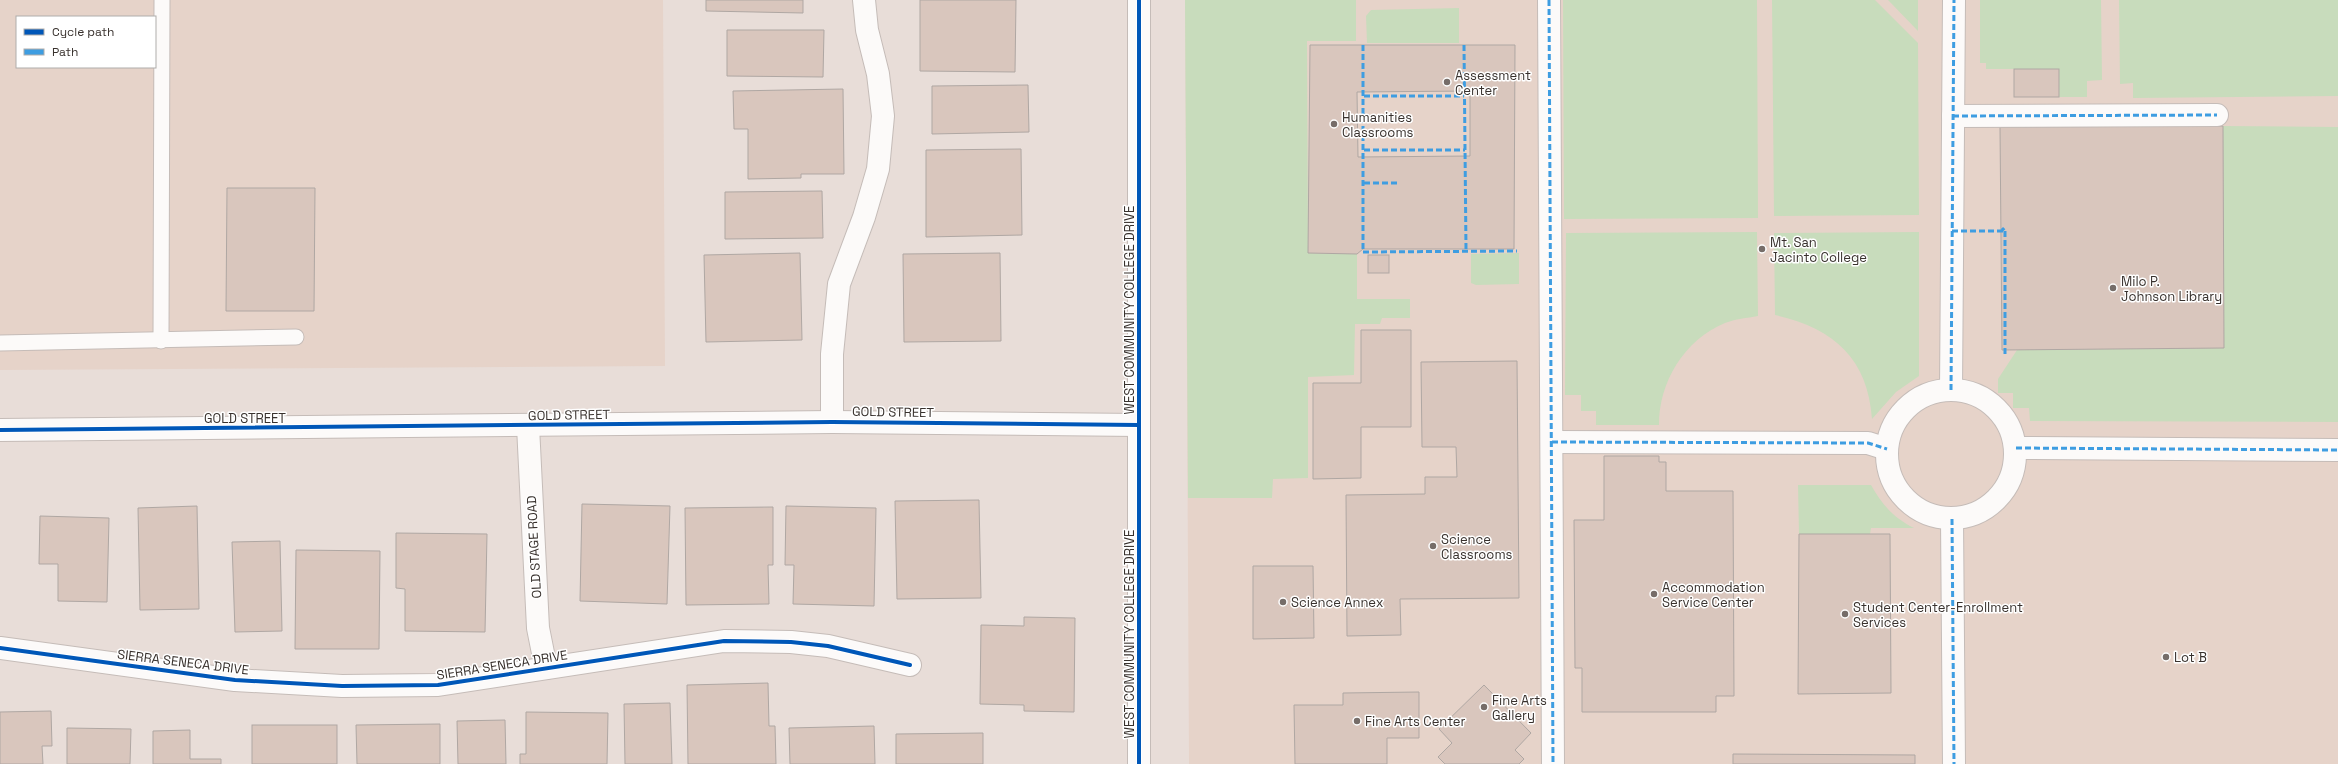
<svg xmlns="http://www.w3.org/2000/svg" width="2338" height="764" viewBox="0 0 2338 764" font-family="'Space Grotesk',sans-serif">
<rect width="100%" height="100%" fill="#e8ddd8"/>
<g fill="#e6d3c9" fill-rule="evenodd">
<path d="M0 0H663L665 366 0 370ZM17 17H155V67H17Z"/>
<path d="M1185 0H2338V764H1189Z"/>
</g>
<g fill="#c8dcbc">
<path d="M1185 0H1356V41H1307L1308 253 1357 254V299H1410V318H1382L1380 324H1355L1354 375 1308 377V478L1273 479 1272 498H1188Z"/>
<path d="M1563 0H1757L1758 218 1564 219Z"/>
<path d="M1772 0H1875L1918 43 1919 215 1774 216Z"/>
<path d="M1888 0H1918V31Z"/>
<path d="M1980 0H2101L2102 80 2087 81V97H2059V69H1986V63H1980Z"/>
<path d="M2119 0H2338V96L2133 98V83L2120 84Z"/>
<path d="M1459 8V43H1367L1366 16 1371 10Z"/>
<path d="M2223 126 2338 127V422L2030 421 2029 408H2013V393H1998V379L2017 350 2224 348Z"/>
<path d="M1757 232 1758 316C1747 318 1735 319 1725 323 1684 340 1659 382 1659 425H1596V411H1581V395H1565L1566 233Z"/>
<path d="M1919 232V376L1896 392 1872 419C1868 358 1833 328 1775 315L1774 233Z"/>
<path d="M1519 253V284L1476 285 1471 283V254Z"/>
<path d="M1798 485H1871C1882 505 1894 518 1914 528H1871L1870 534H1799Z"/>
</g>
<g fill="#d9c6bd" stroke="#afa7a3" fill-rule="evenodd">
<path d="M706 0H803V13L706 11Z"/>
<path d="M920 0H1016L1015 72 920 71Z"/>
<path d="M727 30H824L823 77 727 76Z"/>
<path d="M1310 45H1515L1514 249H1363L1357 254 1308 253ZM1470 91V156L1358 157 1357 92Z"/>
<rect x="2014" y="69" width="45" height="28"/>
<path d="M1028 85 1029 132 932 134V86Z"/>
<path d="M843 89 844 174H801V178L748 179V129H734L733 91Z"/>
<path d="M2223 126 2224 348 2002 350 2000 127Z"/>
<path d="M1021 149 1022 235 926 237V150Z"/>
<path d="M227 188H315L314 311H226Z"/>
<path d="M822 191 823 238 725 239V192Z"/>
<path d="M800 253 802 340 706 342 704 255Z"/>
<path d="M1000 253 1001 341 904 342 903 254Z"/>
<rect x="1368" y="255" width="21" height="18"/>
<path d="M1361 330H1411V427H1361V478L1313 479V383H1361Z"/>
<path d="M1517 361 1519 598 1400 599 1401 635 1347 636 1346 495 1425 494V477H1457L1456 447H1422L1421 362Z"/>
<path d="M1604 456H1659V462H1666V491H1733L1734 696H1716V712H1582V668H1575L1574 520H1604Z"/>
<path d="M979 500 981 598 897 599 895 501Z"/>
<path d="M582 504 670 506 667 604 580 601Z"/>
<path d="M197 506 199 609 140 610 138 508Z"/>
<path d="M786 506 876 508 874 606 793 604 794 565H785Z"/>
<path d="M773 507V565H768L769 604 686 605 685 508Z"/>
<path d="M40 516 109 518 107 602 58 601V564H39Z"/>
<path d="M396 533 487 534 485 632 405 631V589L396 588Z"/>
<path d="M1799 534H1890L1891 693 1798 694Z"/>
<path d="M280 541 282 631 235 632 232 542Z"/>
<path d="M296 550 380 551 379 649H295Z"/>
<path d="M1253 566H1313L1314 638 1253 639Z"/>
<path d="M1024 617 1075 618 1074 712 1024 711V705L980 704 981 625 1024 626Z"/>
<path d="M768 683 769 726H775L776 764H688L687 685Z"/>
<path d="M1484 685 1531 733 1515 750 1524 759 1519 764H1445L1438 757 1452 743 1439 729Z"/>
<path d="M1419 692V738H1387V764H1295L1294 705H1343V693Z"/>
<path d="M670 703 672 764H625L624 704Z"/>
<path d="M51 711 52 746H42L43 764H0V712Z"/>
<path d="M526 712 608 713 607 764H520V754H526Z"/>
<path d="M505 720 506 764H458L457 721Z"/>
<path d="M440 724V764H357L356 725Z"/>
<rect x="252" y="725" width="85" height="39"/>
<path d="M874 726 875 764H790L789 728Z"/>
<path d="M67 728 131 729 130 764H67Z"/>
<path d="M190 730V759H221V764H153V731Z"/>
<path d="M983 733V764H896V734Z"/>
<path d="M1733 754 1915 755V764H1733Z"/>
</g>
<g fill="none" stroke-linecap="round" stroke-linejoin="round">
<defs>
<g id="service">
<path d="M161 341 162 0"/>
<path d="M0 343 296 337"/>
</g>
<g id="pedestrian">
<path d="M1549 0 1553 764"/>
<path d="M1953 116 2217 115"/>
<circle cx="1951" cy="454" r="64"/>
<path d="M1951 390 1954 0"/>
<path d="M1552 442 1868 443 1887 449"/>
<path d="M2016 448 2338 450"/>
<path d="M1952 519 1954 764"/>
</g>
<g id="minor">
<path d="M1139 0V764"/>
<path d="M832 422V354L839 284 864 217 878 169 883 116 878 74 867 30 864 0"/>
<path d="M528 426 538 628 546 668"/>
<path d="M0 430 832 422 1139 425"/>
<path d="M0 648 235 680 342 686 438 685 724 641 791 642 828 646 910 665"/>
</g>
</defs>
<use href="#service" stroke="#c5bcb8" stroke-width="17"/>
<use href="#pedestrian" stroke="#c5bcb8" stroke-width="24"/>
<use href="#minor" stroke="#c5bcb8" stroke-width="24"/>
<use href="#service" stroke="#fcfaf9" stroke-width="15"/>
<use href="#pedestrian" stroke="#fcfaf9" stroke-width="22"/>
<use href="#minor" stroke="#fcfaf9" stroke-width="22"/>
<g stroke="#3e9de1" stroke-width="3" stroke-dasharray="6 3" stroke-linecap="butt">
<path d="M1549 0 1553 764"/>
<path d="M1363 45V249"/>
<path d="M1464 45 1466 249"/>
<path d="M1364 96H1464"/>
<path d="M1953 116 2217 115"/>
<path d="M1364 150H1465"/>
<path d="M1364 183H1398"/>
<path d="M1952 231H2005L2002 228"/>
<path d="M2005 231V354"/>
<path d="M1363 252 1517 251"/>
<path d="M1951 390 1954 0"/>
<path d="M1552 442 1868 443 1887 449"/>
<path d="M2016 448 2338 450"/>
<path d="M1952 519 1954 764"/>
</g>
<defs>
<g id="cycleway">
<path d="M1139 0V764"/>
<path d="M0 430 832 422 1139 425"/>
<path d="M0 648 235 680 342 686 438 685 724 641 791 642 828 646 910 665"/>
</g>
</defs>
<use href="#cycleway" stroke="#fff" stroke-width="6"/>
<use href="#cycleway" stroke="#0057b8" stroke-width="4"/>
</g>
<g fill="#766d69" stroke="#fff" stroke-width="1.5">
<circle cx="1447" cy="82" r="4"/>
<circle cx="1334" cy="124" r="4"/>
<circle cx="1762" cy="249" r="4"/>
<circle cx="2113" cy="288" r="4"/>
<circle cx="1433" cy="546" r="4"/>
<circle cx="1654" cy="594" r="4"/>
<circle cx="1283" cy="602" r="4"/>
<circle cx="1845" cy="614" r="4"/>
<circle cx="2166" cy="657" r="4"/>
<circle cx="1484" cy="707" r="4"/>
<circle cx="1357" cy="721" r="4"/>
</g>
<g text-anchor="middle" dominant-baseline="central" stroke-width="3" stroke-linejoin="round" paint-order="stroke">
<g font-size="13" fill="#38312d" stroke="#fff" text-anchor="start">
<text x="1455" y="75">Assessment<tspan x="1455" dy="15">Center</tspan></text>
<text x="1342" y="117">Humanities<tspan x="1342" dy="15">Classrooms</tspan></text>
<text x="1770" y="242">Mt. San<tspan x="1770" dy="15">Jacinto College</tspan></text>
<text x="2121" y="281">Milo P.<tspan x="2121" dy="15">Johnson Library</tspan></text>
<text x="1441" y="539">Science<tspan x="1441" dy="15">Classrooms</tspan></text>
<text x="1662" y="587">Accommodation<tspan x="1662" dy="15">Service Center</tspan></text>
<text x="1291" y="602">Science Annex</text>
<text x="1853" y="607">Student Center-Enrollment<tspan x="1853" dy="15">Services</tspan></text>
<text x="2174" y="657">Lot B</text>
<text x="1492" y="700">Fine Arts<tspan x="1492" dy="15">Gallery</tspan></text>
<text x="1365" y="721">Fine Arts Center</text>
</g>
<g font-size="13" fill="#38312d" stroke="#fff">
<text transform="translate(1129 310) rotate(-90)">WEST COMMUNITY COLLEGE DRIVE</text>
<text transform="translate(893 412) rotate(1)">GOLD STREET</text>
<text transform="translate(569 415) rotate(-1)">GOLD STREET</text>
<text x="245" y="418">GOLD STREET</text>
<text transform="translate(534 547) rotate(-93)">OLD STAGE ROAD</text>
<text transform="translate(1129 634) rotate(-90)">WEST COMMUNITY COLLEGE DRIVE</text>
<text transform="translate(183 662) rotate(7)">SIERRA SENECA DRIVE</text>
<text transform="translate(502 665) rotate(-9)">SIERRA SENECA DRIVE</text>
</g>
</g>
<rect x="16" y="16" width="140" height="52" fill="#ffffff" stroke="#afadab"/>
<rect x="24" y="29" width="20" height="6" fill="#0057b8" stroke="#afadab"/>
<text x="52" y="36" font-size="12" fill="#38312d">Cycle path</text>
<rect x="24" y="49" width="20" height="6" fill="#3e9de1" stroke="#afadab"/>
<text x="52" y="56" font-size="12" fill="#38312d">Path</text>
</svg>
